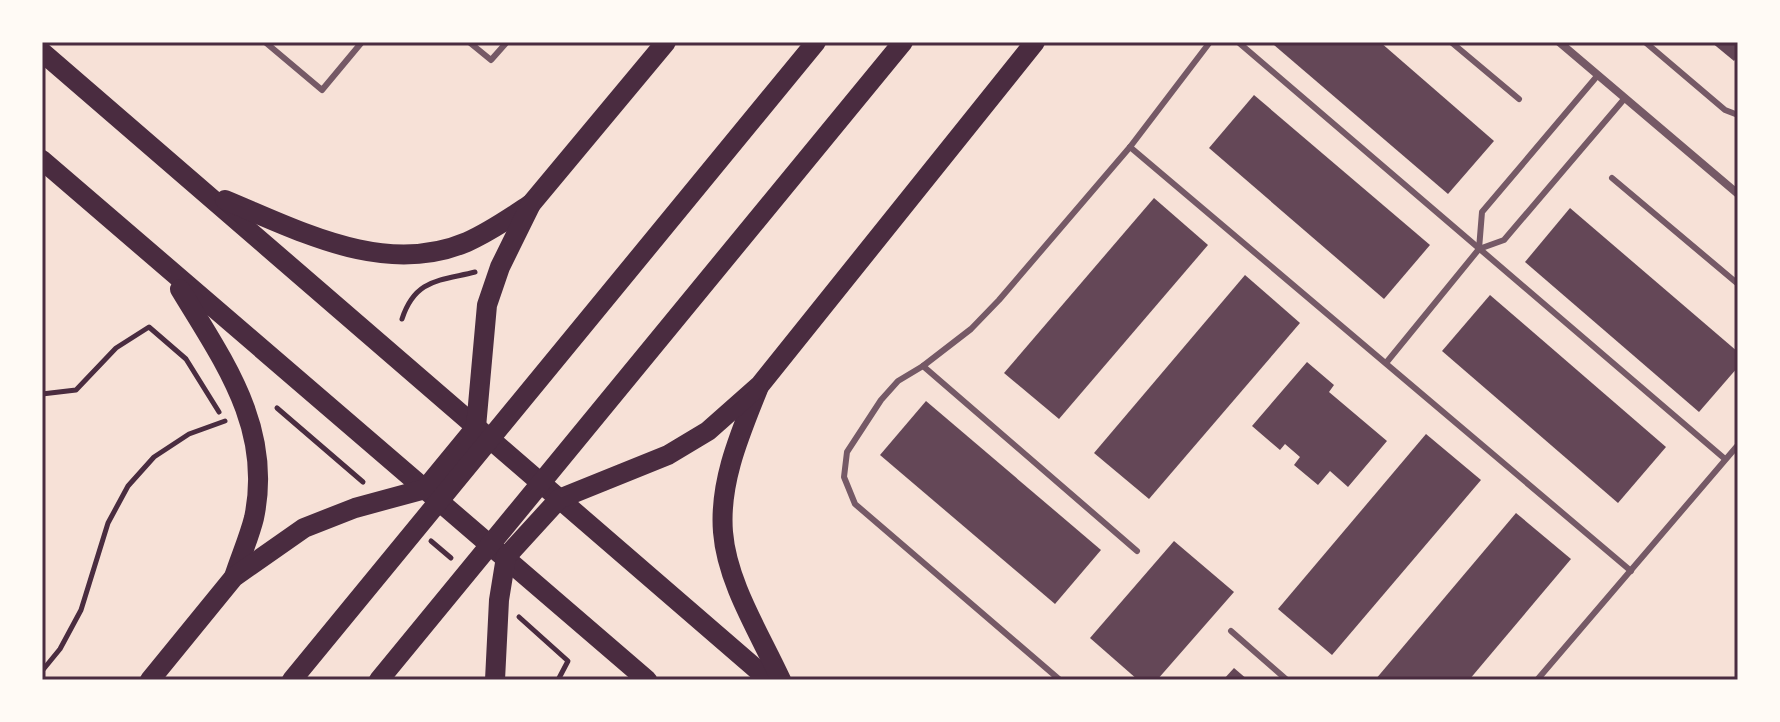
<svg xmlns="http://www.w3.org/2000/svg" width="1780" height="722" viewBox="0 0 1780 722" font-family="'Playfair Display',serif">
<rect width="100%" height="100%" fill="#f7e1d7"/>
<g fill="#644757">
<path d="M1277 42H1380L1494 141 1448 194 1274 45Z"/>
<path d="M1711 42H1738V55L1734 61Z"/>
<path d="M1254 95 1430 245 1384 299 1209 148Z"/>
<path d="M1154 198 1208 245 1059 419 1004 373Z"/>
<path d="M1570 208 1738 352V367L1699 412 1525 262Z"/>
<path d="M1245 275 1300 323 1149 499 1094 453Z"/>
<path d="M1490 295 1666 447 1618 503 1442 351Z"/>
<path d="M1307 362 1334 385 1329 392 1387 441 1348 487 1330 471 1318 485 1294 465 1300 457 1285 444 1280 450 1252 426Z"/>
<path d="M926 401 1101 550 1055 604 880 455Z"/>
<path d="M1426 434 1481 480 1332 655 1278 609Z"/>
<path d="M1516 513 1571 559 1469 680H1375Z"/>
<path d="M1174 541 1234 592 1157 680H1138L1090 638Z"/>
<path d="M1234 668 1248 680H1223Z"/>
</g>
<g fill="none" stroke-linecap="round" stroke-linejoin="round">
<g stroke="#4a2c40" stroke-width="5">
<path d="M402 319C415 279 439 281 475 272"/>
<path d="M42 394 76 390 116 348 149 327 186 359 219 412"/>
<path d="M277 408 363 482"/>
<path d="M431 541 451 558"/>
<path d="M519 617 568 661 558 680"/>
<path d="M42 671 60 649 81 610 108 523 128 486 154 457 189 434 225 421"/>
</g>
<g stroke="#755966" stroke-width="6">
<path d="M265 42 322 90 362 42"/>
<path d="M469 42 491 60 507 42"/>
<path d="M1238 42 1725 459"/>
<path d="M1451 42 1519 99"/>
<path d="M1645 42 1725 110 1738 115"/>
<path d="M1130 147 1631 571"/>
<path d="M1612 178 1738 284"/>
<path d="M1479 249 1482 212 1598 75"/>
<path d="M1386 363 1479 249 1504 240 1625 98"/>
<path d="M923 366 1137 551"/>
<path d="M42 466V470"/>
<path d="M1231 631 1287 680"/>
<path d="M1060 680 855 504 844 477 847 452 881 400 898 381 923 366 971 329 999 300 1130 147 1210 42"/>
<path d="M1537 680 1738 445"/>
</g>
<path stroke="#755966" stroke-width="8" d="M1559 42 1738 194"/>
<g stroke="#4a2c40" stroke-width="20">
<path d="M42 52 769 680"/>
<path d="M42 160 647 680"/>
<path d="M225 200C300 231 385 277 467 242 490 232 511 217 531 204"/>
<path d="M180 289C224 362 273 428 254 518 249 538 240 558 234 577"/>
<path d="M758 389C740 434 719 482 723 532 727 583 760 634 781 680"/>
<path d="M150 680 234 577 304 528 355 508 425 489 476 427 487 305 500 267 531 204 666 42"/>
<path d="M292 680 816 42"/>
<path d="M379 680 903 42"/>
<path d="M495 680 499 600 506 557 559 499 668 455 708 431 760 385 1035 42"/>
</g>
</g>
<rect width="1780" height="722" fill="none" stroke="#fffaf5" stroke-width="88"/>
<rect x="44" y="44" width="1692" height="634" fill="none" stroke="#4a2c40" stroke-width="3"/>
</svg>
